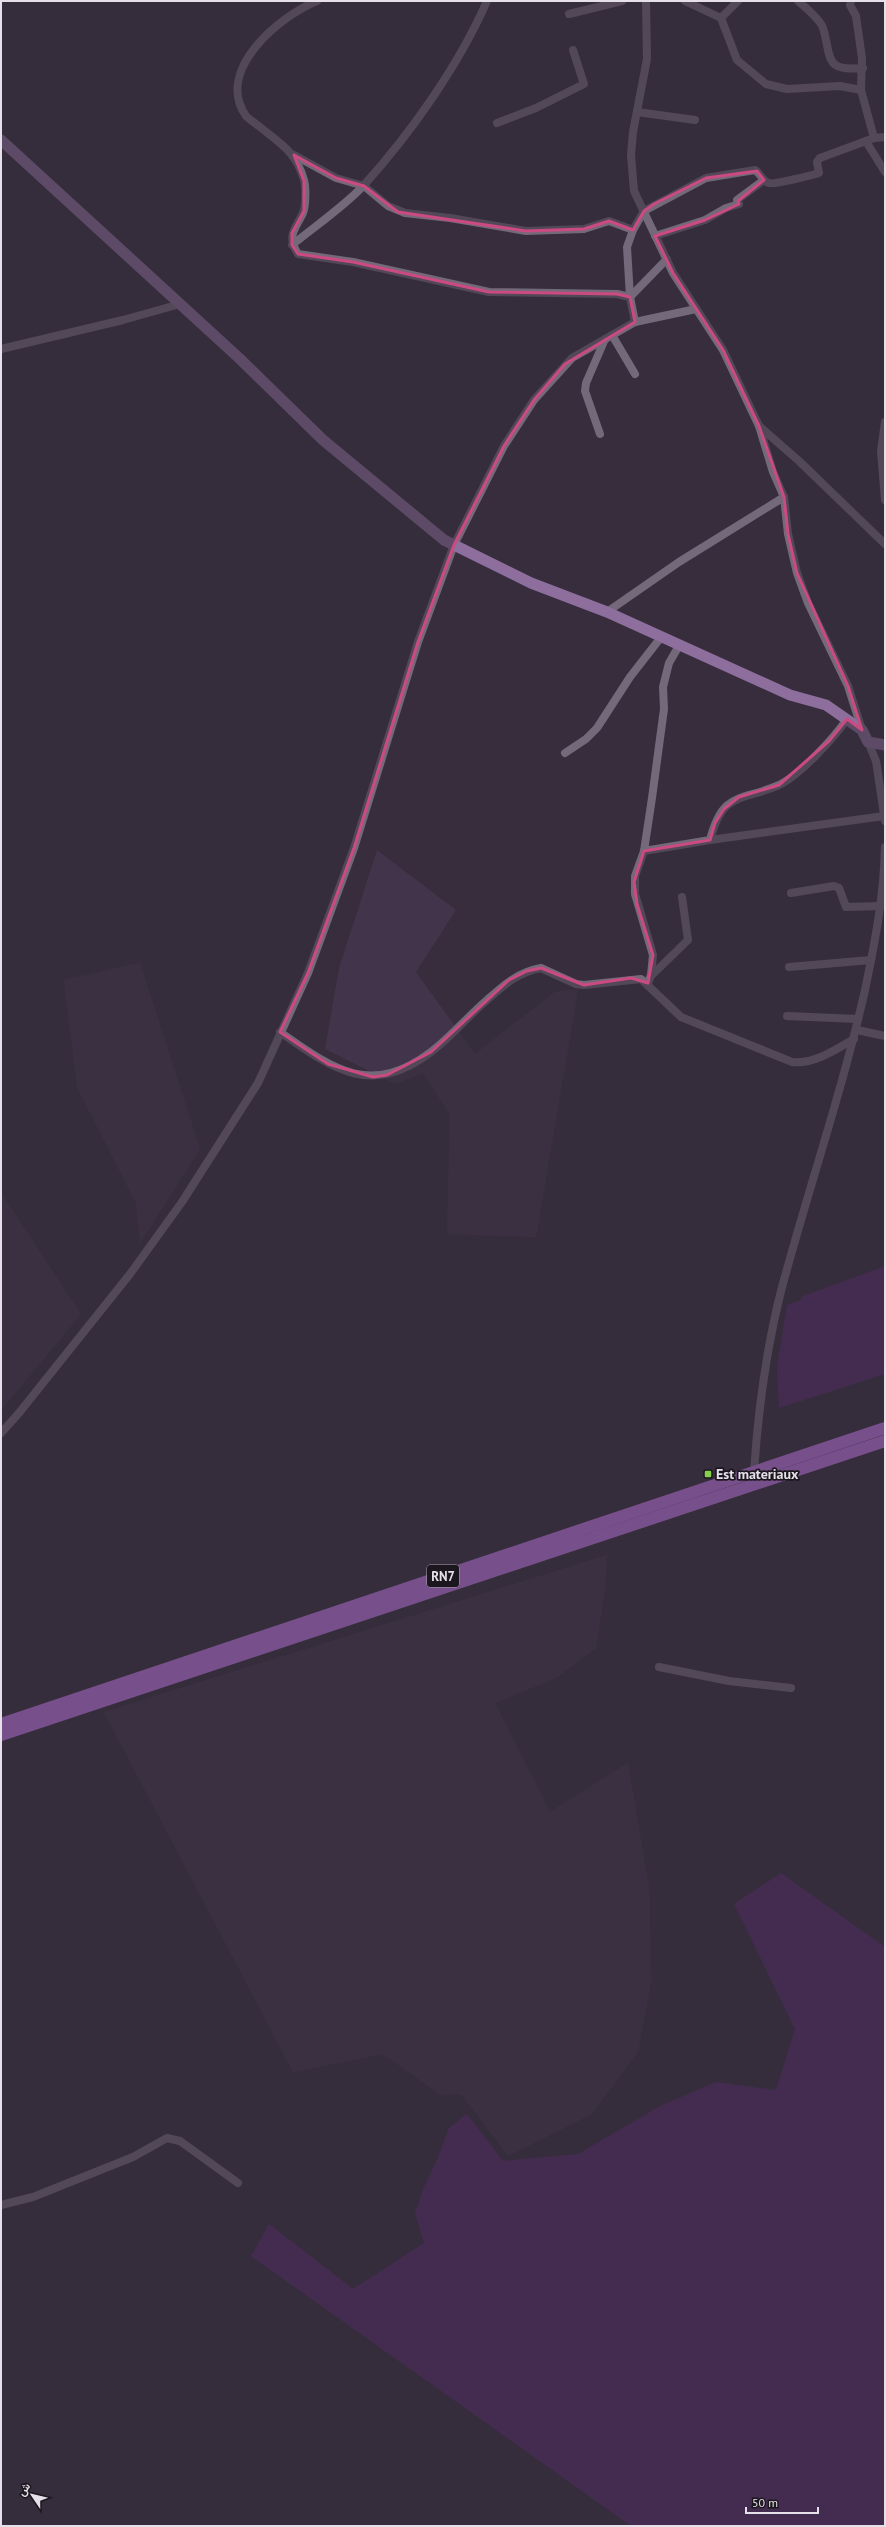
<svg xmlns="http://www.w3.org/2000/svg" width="886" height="2527" viewBox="0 0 886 2527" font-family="'PT Sans',Vazirmatn,sans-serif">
<rect width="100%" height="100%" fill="#372d3d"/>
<g fill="#42344a">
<path d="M377 850 456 910 416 972 475 1054 555 992 578 989 536 1237 447 1234 450 1115 423 1073 395 1084 325 1049 339 968Z"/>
<path d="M140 963 200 1149 140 1243 136 1203 77 1087 64 980Z"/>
<path d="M1 1193 81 1314 1 1410Z"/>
<path d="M607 1555 605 1588 596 1648 556 1678 495 1703 550 1812 628 1763 649 1888 651 1982 638 2052 592 2114 508 2156 461 2094 441 2095 383 2054 293 2072 104 1712Z"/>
</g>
<g fill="#532b66">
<path d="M885 1266V1374L779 1408 777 1368 787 1305 801 1300V1297Z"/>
<path d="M781 1873 885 1947V2526H631L251 2256 269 2224 353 2289 424 2243 415 2213 424 2187 437 2160 449 2128 467 2114 503 2161 578 2154 660 2106 716 2082 776 2090 795 2029 734 1904Z"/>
</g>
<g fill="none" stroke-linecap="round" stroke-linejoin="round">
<g stroke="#74697a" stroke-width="8">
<path d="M317 1C280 16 214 70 246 116 250 120 256 124 260 127 282 145 296 152 304 180 306 187 306 206 303 213 295 230 286 235 298 254L353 262 489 292 617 294 630 297 667 259"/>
<path d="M646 1 647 59 633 132 631 155 634 191 673 273 723 350 759 426 773 472 784 497 788 534 797 573 808 603 848 686 862 730"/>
<path d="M685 1 721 18 738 1"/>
<path d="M798 1C805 7 820 19 823 28 832 57 823 72 863 68"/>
<path d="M851 1 850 5 856 16 862 58 861 90 874 138 866 141 867 143 885 172"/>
<path d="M569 14 622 1"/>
<path d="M721 18 737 60 766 84 787 89 840 86 861 90"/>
<path d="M637 112 695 120"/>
<path d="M497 123 536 108 584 84 573 50"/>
<path d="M874 138 885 137"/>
<path d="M294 155 336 178 364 186 388 206 405 213 450 218 526 231 584 229 609 221 633 230"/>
<path d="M655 236 705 220 726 208 739 204 737 200 764 180"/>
<path d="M292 245C314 227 346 205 364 185 411 133 459 65 487 1"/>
<path d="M635 322 630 297 627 247 633 230 644 211 706 178 755 170C760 173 763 182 769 183 773 185 813 175 819 173L817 162 820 158 866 141"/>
<path d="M612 335 635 374"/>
<path d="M1 349 123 320 180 304"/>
<path d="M885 422 881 451 885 500"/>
<path d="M759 426 799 461 885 544"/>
<path d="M600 434 585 391 586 383 605 339"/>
<path d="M607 612 679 562 784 497"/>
<path d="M868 742 876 761 885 821"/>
<path d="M565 753 586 739 597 728 630 677 662 636"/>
<path d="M710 840 884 816"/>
<path d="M644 851 710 840C723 790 741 802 779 785 800 775 834 738 847 719"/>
<path d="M791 893 834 886 839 888 846 907 881 906"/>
<path d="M789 967 871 960"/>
<path d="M652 975 688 940 682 897"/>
<path d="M648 983 651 975 653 955 635 894V876L644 851 652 798 664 709 663 687 669 663 680 644"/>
<path d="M787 1016 858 1019"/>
<path d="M857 1030 885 1036"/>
<path d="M280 1032C334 1070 371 1097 431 1052 451 1037 468 1016 487 1000 504 985 518 972 541 968L576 984 584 985 641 979 681 1017 792 1062C815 1064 835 1050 854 1039"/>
<path d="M1 1433 19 1413 130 1274 182 1202 258 1083 308 973 354 848 418 642 454 545 504 446 534 400 572 358 635 322 696 309"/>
<path d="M754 1472C758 1411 766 1350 781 1291 808 1190 842 1092 865 990 875 942 884 895 885 847"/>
<path d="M659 1667 729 1681 791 1688"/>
<path d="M1 2205 33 2197 133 2157 167 2138 180 2141 238 2183"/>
</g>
<path stroke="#8d6e9c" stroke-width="11" d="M1 140 239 358 323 440 444 540 531 583 607 612 790 695 826 705 862 730 868 742 885 745"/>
<g stroke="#c67aeb" stroke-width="12">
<path d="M1 1724 885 1428"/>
<path d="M1 1735 885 1441"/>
</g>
</g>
<path d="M0 0H886V2527H0ZM294 155 336 178 364 186 398 212 526 231 584 229 609 221 633 230 644 211 654 204 706 178 757 171 764 180 738 201 739 204 705 220 655 236 673 273 723 350 759 426 784 497 788 534 797 573 848 686 862 730 847 719 829 741 779 785 739 797 724 809 715 823 710 840 644 851 634 882 637 904 653 955 648 983 631 978 584 985 541 968 527 971 509 980 431 1052 387 1075 373 1077 328 1064 280 1032 308 973 354 848 418 642 454 545 504 446 534 400 565 364 635 322 630 297 617 294 489 292 353 262 298 254 292 245V233L304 211V181Z" fill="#372d3d" fill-opacity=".55" fill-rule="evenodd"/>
<path fill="none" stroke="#cb4a7f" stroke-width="3" stroke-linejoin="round" d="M294 155 336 178 364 186 398 212 526 231 584 229 609 221 633 230 644 211 654 204 706 178 757 171 764 180 738 201 739 204 705 220 655 236 673 273 723 350 759 426 784 497 788 534 797 573 848 686 862 730 847 719 829 741 779 785 739 797 724 809 715 823 710 840 644 851 634 882 637 904 653 955 648 983 631 978 584 985 541 968 527 971 509 980 431 1052 387 1075 373 1077 328 1064 280 1032 308 973 354 848 418 642 454 545 504 446 534 400 565 364 635 322 630 297 617 294 489 292 353 262 298 254 292 245V233L304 211V181Z"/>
<rect fill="#86cf4c" stroke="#1c171e" stroke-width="1.5" x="704" y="1470" width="8" height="8" rx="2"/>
<g text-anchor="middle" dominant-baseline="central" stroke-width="3.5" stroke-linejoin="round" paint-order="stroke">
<rect fill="#1c171e" stroke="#a9a4ad" stroke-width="1" x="427" y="1565" width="32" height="22" rx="3"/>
<g font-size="13" font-weight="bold" fill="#e6e0ea">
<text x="443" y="1576">RN7</text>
</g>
<g font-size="14" font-weight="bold" fill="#e6e0ea" stroke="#1c171e" text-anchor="start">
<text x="716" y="1474">Est materiaux</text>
</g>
</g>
<rect width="886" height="2527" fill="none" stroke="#e6e0ea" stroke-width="4"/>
<g transform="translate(32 2495) rotate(305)" stroke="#1c171e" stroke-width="3" paint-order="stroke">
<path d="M0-3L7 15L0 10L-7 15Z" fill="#e6e0ea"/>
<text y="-6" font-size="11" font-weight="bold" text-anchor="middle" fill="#e6e0ea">ش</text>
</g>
<path d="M746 2507v6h72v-6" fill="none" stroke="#e6e0ea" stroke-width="2"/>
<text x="752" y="2507" font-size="12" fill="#e6e0ea" stroke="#1c171e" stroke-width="3" paint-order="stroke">50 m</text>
</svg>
